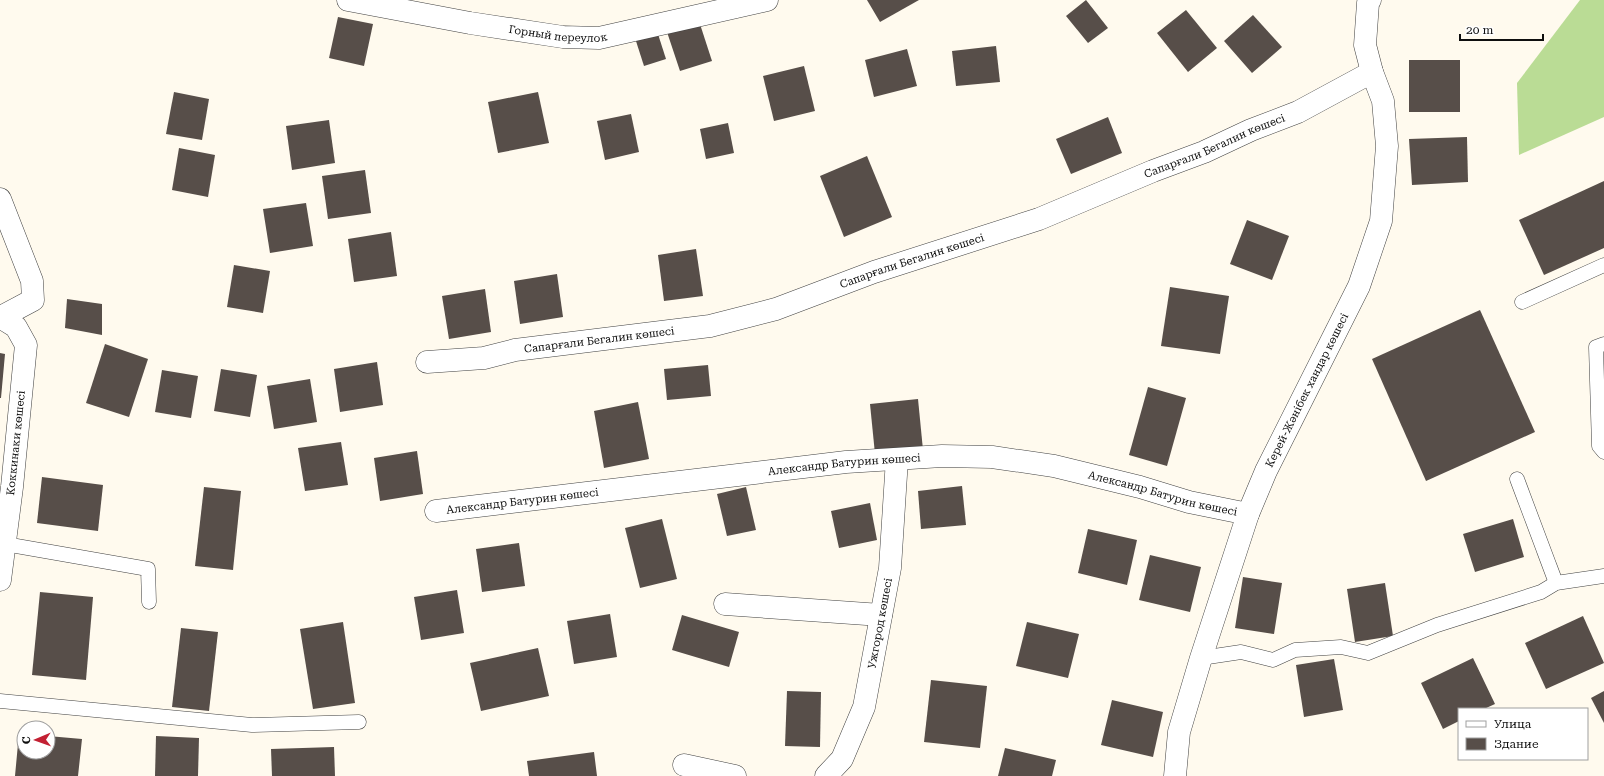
<svg xmlns="http://www.w3.org/2000/svg" width="1604" height="776" viewBox="0 0 1604 776" font-family="'Roboto Serif',serif">
<rect width="100%" height="100%" fill="#fffaee"/>
<path fill="#badc95" d="M1580 0H1604V117L1519 155 1517 83Z"/>
<g fill="#574e49">
<path d="M867 0H919L880 22Z"/>
<path d="M1086 0 1108 28 1088 43 1066 16Z"/>
<path d="M1186 10 1217 48 1188 72 1157 33Z"/>
<path d="M1253 15 1282 47 1252 73 1224 41Z"/>
<path d="M338 17 373 24 364 66 329 58Z"/>
<path d="M698 18 712 61 680 71 666 29Z"/>
<path d="M657 31 666 59 644 66 635 38Z"/>
<path d="M996 46 1000 82 956 86 952 51Z"/>
<path d="M907 49 917 86 874 97 865 60Z"/>
<rect x="1409" y="60" width="51" height="52"/>
<path d="M804 66 815 111 774 121 763 76Z"/>
<path d="M174 92 209 99 202 140 166 134Z"/>
<path d="M538 92 549 143 498 153 488 102Z"/>
<path d="M631 114 639 152 605 160 597 121Z"/>
<path d="M1108 117 1122 153 1071 174 1056 139Z"/>
<path d="M329 120 335 163 292 170 286 126Z"/>
<path d="M728 123 734 153 706 159 700 129Z"/>
<path d="M1467 137 1468 182 1412 185 1409 139Z"/>
<path d="M179 148 215 155 208 197 172 190Z"/>
<path d="M867 156 892 217 844 237 820 176Z"/>
<path d="M365 170 371 213 328 219 322 176Z"/>
<path d="M1604 181V248L1544 275 1519 220Z"/>
<path d="M306 203 313 246 270 253 263 209Z"/>
<path d="M1247 220 1289 236 1272 280 1230 264Z"/>
<path d="M391 232 397 276 354 282 348 239Z"/>
<path d="M696 249 703 296 664 301 658 255Z"/>
<path d="M234 265 270 271 263 313 227 307Z"/>
<path d="M557 274 563 317 520 324 514 281Z"/>
<path d="M1170 287 1229 296 1220 354 1161 346Z"/>
<path d="M485 289 491 332 449 339 442 296Z"/>
<path d="M67 299 102 304V335L65 328Z"/>
<path d="M1480 310 1535 432 1426 481 1372 359Z"/>
<path d="M105 344 148 359 129 417 86 403Z"/>
<path d="M0 353 5 354 1 398H0Z"/>
<path d="M377 362 383 405 340 412 334 369Z"/>
<path d="M708 365 711 396 667 400 664 369Z"/>
<path d="M221 369 257 375 250 417 214 411Z"/>
<path d="M162 370 198 376 191 418 155 412Z"/>
<path d="M310 379 317 422 274 429 267 386Z"/>
<path d="M1148 387 1186 398 1167 466 1129 455Z"/>
<path d="M918 399 923 450 875 454 870 404Z"/>
<path d="M638 402 649 459 604 468 594 411Z"/>
<path d="M341 442 348 485 305 491 298 448Z"/>
<path d="M417 451 423 494 380 501 374 458Z"/>
<path d="M42 477 103 485 98 531 37 523Z"/>
<path d="M962 486 966 525 921 529 918 491Z"/>
<path d="M204 487 241 491 233 570 195 566Z"/>
<path d="M746 487 756 530 727 536 717 494Z"/>
<path d="M870 503 877 540 839 548 831 511Z"/>
<path d="M662 519 677 579 640 588 625 528Z"/>
<path d="M1513 519 1524 557 1475 572 1463 534Z"/>
<path d="M1088 529 1137 540 1127 585 1078 573Z"/>
<path d="M519 543 525 586 482 592 476 549Z"/>
<path d="M1150 555 1201 567 1190 612 1139 600Z"/>
<path d="M1243 577 1282 583 1274 634 1235 628Z"/>
<path d="M1385 583 1393 636 1355 642 1347 589Z"/>
<path d="M457 590 464 633 421 640 414 597Z"/>
<path d="M40 592 93 597 86 680 32 675Z"/>
<path d="M610 614 617 657 574 664 567 621Z"/>
<path d="M682 615 739 632 729 667 672 650Z"/>
<path d="M1583 616 1604 663 1546 689 1525 643Z"/>
<path d="M343 622 355 703 313 709 300 629Z"/>
<path d="M1027 622 1079 634 1068 678 1016 666Z"/>
<path d="M181 628 218 632 209 711 172 707Z"/>
<path d="M538 648 549 696 481 711 470 663Z"/>
<path d="M1473 658 1495 704 1484 709H1459V721L1443 729 1421 683Z"/>
<path d="M1334 659 1343 710 1304 717 1296 665Z"/>
<path d="M931 680 987 686 980 748 924 742Z"/>
<path d="M787 691 821 692 820 747 785 746Z"/>
<path d="M1604 691V723L1591 698Z"/>
<path d="M1112 700 1163 712 1153 757 1101 745Z"/>
<path d="M19 733 24 734V752H48V736L82 739 78 776H15Z"/>
<path d="M156 736 199 738 198 776H155Z"/>
<path d="M334 747 335 776H272L271 749Z"/>
<path d="M1005 748 1056 760 1052 776H998Z"/>
<path d="M594 752 597 776H529L527 761Z"/>
</g>
<g fill="none" stroke-linecap="round" stroke-linejoin="round">
<defs>
<g id="service">
<path d="M1522 302 1604 265"/>
<path d="M1604 344 1596 347 1599 446 1604 452"/>
<path d="M1517 479 1556 583"/>
<path d="M5 544 148 569 149 602"/>
<path d="M1201 658 1241 652 1273 660 1295 650 1341 647 1368 653 1437 625 1541 592 1556 583 1604 576"/>
<path d="M0 701 252 725 359 722"/>
</g>
<g id="minor">
<path id="s1" d="M348 0 470 23 563 37 599 38 767 0"/>
<path d="M0 199 32 281 33 300 1 317"/>
<path d="M0 317 16 327 26 345 12 487 0 580"/>
<path id="s2" d="M427 362 484 358 515 350 710 326 776 309 874 272 1039 219 1153 171 1204 152 1251 130 1298 112 1372 72"/>
<path id="s3" d="M436 511 846 462 942 456 992 457 1054 466 1140 487 1189 502 1248 514"/>
<path d="M725 604 881 615"/>
<path d="M684 765 735 776"/>
<path id="s4" d="M826 776 842 759 864 707 890 568 897 459"/>
<path id="s5" d="M1175 776 1179 732 1201 658 1248 514 1266 471 1359 286 1381 221 1387 146 1383 101 1372 72 1365 45 1368 3 1370 0"/>
</g>
</defs>
<use href="#service" stroke="#414141" stroke-width="15"/>
<use href="#minor" stroke="#414141" stroke-width="23"/>
<use href="#service" stroke="#fff" stroke-width="14"/>
<use href="#minor" stroke="#fff" stroke-width="22"/>
</g>
<g text-anchor="middle" dominant-baseline="central" stroke-width="4" stroke-linejoin="round" paint-order="stroke">
<g font-size="11" fill="#0e0e0e" stroke="#fff">
<text stroke="none"><textPath href="#s1" startOffset="213">Горный переулок</textPath></text>
<text stroke="none"><textPath href="#s2" startOffset="822">Сапарғали Бегалин көшесі</textPath></text>
<text stroke="none"><textPath href="#s2" startOffset="498">Сапарғали Бегалин көшесі</textPath></text>
<text stroke="none"><textPath href="#s2" startOffset="174">Сапарғали Бегалин көшесі</textPath></text>
<text stroke="none"><textPath href="#s5" startOffset="410">Керей-Жәнібек хандар көшесі</textPath></text>
<text transform="translate(16 443) rotate(-84)">Коккинаки көшесі</text>
<text stroke="none"><textPath href="#s3" startOffset="411">Александр Батурин көшесі</textPath></text>
<text stroke="none"><textPath href="#s3" startOffset="734">Александр Батурин көшесі</textPath></text>
<text stroke="none"><textPath href="#s3" startOffset="87">Александр Батурин көшесі</textPath></text>
<text stroke="none"><textPath href="#s4" startOffset="165">Ужгород көшесі</textPath></text>
</g>
</g>
<rect x="1458" y="708" width="130" height="52" fill="#ffffff" stroke="#9f9f9f"/>
<rect x="1466" y="721" width="20" height="6" fill="#ffffff" stroke="#9f9f9f"/>
<text x="1494" y="728" font-size="12" fill="#0e0e0e">Улица</text>
<rect x="1466" y="738" width="20" height="12" fill="#574e49" stroke="#9f9f9f"/>
<text x="1494" y="748" font-size="12" fill="#0e0e0e">Здание</text>
<g transform="translate(36 740) rotate(268)"><circle r="19" fill="#ffffff" stroke="#9f9f9f"/>
<path d="M0-3L7 15L0 10L-7 15Z" fill="#c32033"/>
<text y="-6" font-size="11" font-weight="bold" text-anchor="middle" fill="#0e0e0e">С</text>
</g>
<path d="M1460 34v6h83v-6" fill="none" stroke="#0e0e0e" stroke-width="2"/>
<text x="1466" y="34" font-size="12" fill="#0e0e0e" stroke="#ffffff" stroke-width="3" paint-order="stroke">20 m</text>
</svg>
